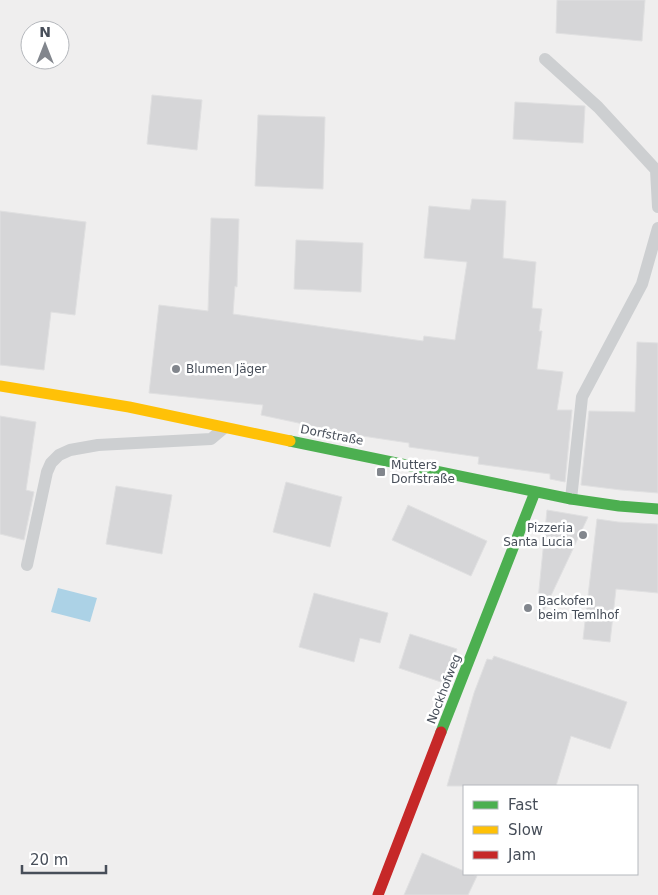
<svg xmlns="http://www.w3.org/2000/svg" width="658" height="895" viewBox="0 0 658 895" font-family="'DejaVu Sans',sans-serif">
<rect width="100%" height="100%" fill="#efeeee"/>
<path fill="#acd2e6" d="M58 588 97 598 90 622 51 612Z"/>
<g fill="#d6d6d8" stroke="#e0e0e1">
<path d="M557 0H645L642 41 556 33Z"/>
<path d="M152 95 202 100 197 150 147 144Z"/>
<path d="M515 102 585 106 583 143 513 139Z"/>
<path d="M258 115 325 117 323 189 255 186Z"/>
<path d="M472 199 506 201 503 258 536 262 532 308 542 309 539 331H542L537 369 563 372 557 410H572L565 482 550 479V474L478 464 479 457 409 447V443L336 432V431L261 415 263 405 149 393 159 305 208 311 211 218 239 219 237 287 235 286 233 314 423 341 424 336 455 340 467 262 424 258 429 206 470 210Z"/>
<path d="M0 211 86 222 75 315 51 312 44 370 0 365Z"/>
<path d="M296 240 363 243 361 292 294 289Z"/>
<path d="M637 342 658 343V493L621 490 581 485 589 411 635 412Z"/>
<path d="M0 416 36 422 26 490 34 492 24 540 0 534Z"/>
<path d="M286 482 342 497 330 547 273 532Z"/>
<path d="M116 486 172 495 162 554 106 544Z"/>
<path d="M408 505 487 541 471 576 392 540Z"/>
<path d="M547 510 588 517 539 621 536 620Z"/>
<path d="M597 519 618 522 658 524V593L616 589 610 642 583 639Z"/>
<path d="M314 593 388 613 380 643 360 638 354 662 299 647Z"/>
<path d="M410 634 457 649 444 683 399 668Z"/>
<path d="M494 656 627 702 610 749 571 736 556 786H447L474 693 487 659 492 660Z"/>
<path d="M422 853 464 871V874H471L477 876 468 895H404Z"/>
</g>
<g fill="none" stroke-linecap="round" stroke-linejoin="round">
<g stroke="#cdcfd1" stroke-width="12">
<path d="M545 59 598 107 656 170 658 207"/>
<path d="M571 499 582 397 642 284 658 228"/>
<path d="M27 565 47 472 51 463 59 455 70 450 98 445 211 439 224 428"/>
</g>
<g stroke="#4caf50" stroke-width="11">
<path d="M290 441 571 499 619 506 658 509"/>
<path d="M441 732 535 492"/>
</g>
<path stroke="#ffc107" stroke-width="11" d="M0 386 129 407 290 441"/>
<path stroke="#c62828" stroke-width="11" d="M378 895 441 732"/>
</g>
<g fill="#82868d" stroke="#fff" stroke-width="2">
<circle cx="176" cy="369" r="5"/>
<rect x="376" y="467" width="10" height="10" rx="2.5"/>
<circle cx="583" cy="535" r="5"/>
<circle cx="528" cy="608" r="5"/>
</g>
<g text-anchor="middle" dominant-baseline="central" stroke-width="5" stroke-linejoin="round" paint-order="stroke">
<g font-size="12" fill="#474e59" stroke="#fff" text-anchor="start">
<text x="186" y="369">Blumen Jäger</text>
<text x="391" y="465">Mutters<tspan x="391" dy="14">Dorfstraße</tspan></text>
<text x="573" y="528" text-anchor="end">Pizzeria<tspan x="573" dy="14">Santa Lucia</tspan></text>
<text x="538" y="601">Backofen<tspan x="538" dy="14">beim Temlhof</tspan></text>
</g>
<g font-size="12" fill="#474e59" stroke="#fff">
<text transform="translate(332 435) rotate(11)">Dorfstraße</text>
<text transform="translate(444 689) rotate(-69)">Nockhofweg</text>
</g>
</g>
<rect x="463" y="785" width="175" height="90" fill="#ffffff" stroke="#b5b8bd"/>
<rect x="473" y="801" width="25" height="8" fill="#4caf50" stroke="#b5b8bd"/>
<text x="508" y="810" font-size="15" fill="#474e59">Fast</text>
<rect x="473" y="826" width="25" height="8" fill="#ffc107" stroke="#b5b8bd"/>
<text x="508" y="835" font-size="15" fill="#474e59">Slow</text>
<rect x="473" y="851" width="25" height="8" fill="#c62828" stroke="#b5b8bd"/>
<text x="508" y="860" font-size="15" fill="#474e59">Jam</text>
<g transform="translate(45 45)"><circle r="24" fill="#ffffff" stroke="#b5b8bd"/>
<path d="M0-4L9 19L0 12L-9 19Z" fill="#82868d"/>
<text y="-8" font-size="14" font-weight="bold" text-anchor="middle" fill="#474e59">N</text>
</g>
<path d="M22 865v8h84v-8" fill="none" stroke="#474e59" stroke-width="2.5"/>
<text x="30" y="865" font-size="15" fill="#474e59" stroke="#ffffff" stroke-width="4" paint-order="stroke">20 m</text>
</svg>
